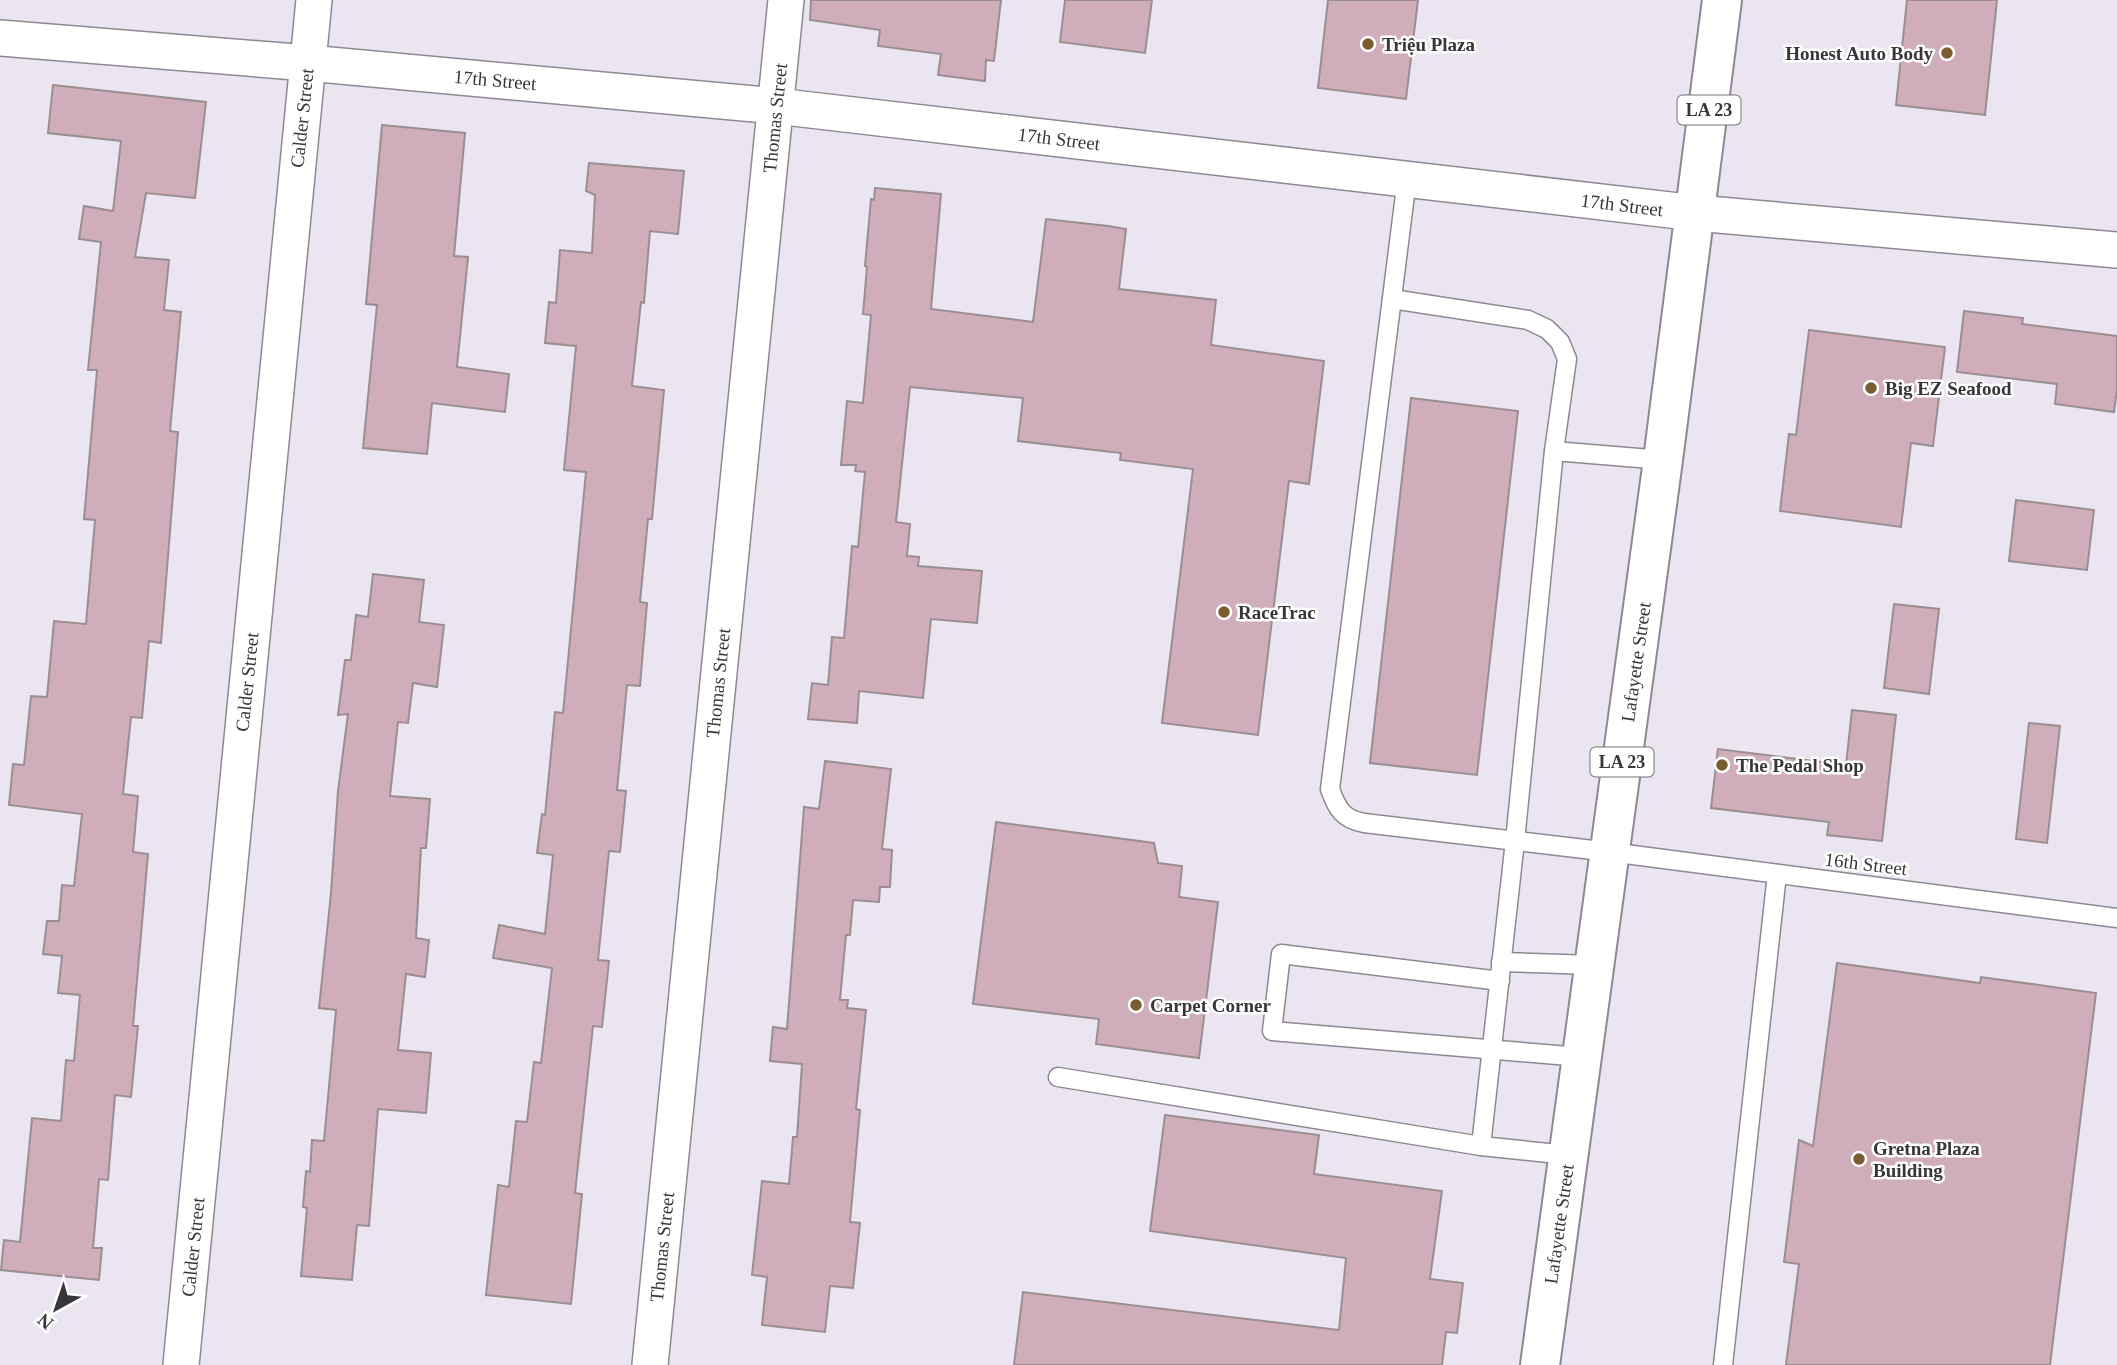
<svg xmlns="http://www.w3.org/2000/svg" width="2117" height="1365" viewBox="0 0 2117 1365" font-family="'Times New Roman',serif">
<rect width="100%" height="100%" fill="#eae5f0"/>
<g fill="#cfadba" stroke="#9a8e92" stroke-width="2">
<path d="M811 0H1001L994 61 986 60 985 81 938 75 941 54 878 46 880 30 810 20Z"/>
<path d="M1065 0H1152L1145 53 1060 42Z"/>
<path d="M1328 0H1418L1406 99 1318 88Z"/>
<path d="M1907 0H1997L1985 115 1896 105Z"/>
<path d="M53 85 206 102 195 198 146 193 135 257 169 260 164 310 181 312 170 431 178 432 161 643 149 641 142 718 131 717 123 794 138 796 133 852 148 854 133 1026H138L131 1097 115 1095 108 1180 99 1179 93 1248H102L99 1280 1 1270 4 1240 20 1242 32 1118 61 1121 66 1060 74 1061 80 995 58 993 62 956 43 954 47 921H59L62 885 74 886 82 814 9 805 13 764 24 765 31 696 47 697 54 621 86 624 95 520 84 519 97 370H88L101 242 79 239 84 206 113 211 121 141 48 133Z"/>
<path d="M382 125 465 133 454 256 468 257 457 367 509 374 505 412 432 403 427 454 363 448 377 305 366 304Z"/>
<path d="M589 163 684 171 678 234 650 231 644 303 641 302 632 386 664 390 652 519H648L640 602 647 603 640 686 627 685 617 790 626 791 620 852 609 851 598 960 609 961 602 1027 593 1026 575 1193 582 1194 571 1304 486 1295 498 1185 509 1187 516 1121 527 1122 534 1062 541 1063 552 968 493 958 499 925 545 934 553 855 537 853 542 814 545 815 555 712 563 713 586 472 564 470 576 346 545 343 549 302 556 303 560 250 592 253 595 195 586 191Z"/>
<path d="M875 188 941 194 931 309 1033 322 1046 219 1108 226 1126 229 1119 289 1216 300 1211 345 1324 361 1309 484 1289 481 1258 735 1162 723 1193 469 1120 460 1121 453 1018 441 1023 398 910 387 896 522 910 524 907 556 919 557 918 566 982 571 977 623 931 619 923 698 859 691 857 723 808 719 812 683 828 685 832 637 844 638 852 546 858 547 865 472 855 471 856 465H841L847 401 863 403 871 315 863 314 867 267 865 266 871 199 874 200Z"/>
<path d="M1964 311 2023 318 2022 324 2117 336V389L2114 412 2055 404 2057 384 1957 372Z"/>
<path d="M1809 330 1945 347 1933 446 1911 443 1901 527 1780 511 1789 434 1796 435Z"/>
<path d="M1411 398 1518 411 1477 775 1370 763Z"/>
<path d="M2016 500 2094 510 2087 570 2009 561Z"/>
<path d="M373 574 424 580 419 622 444 625 437 687 413 683 408 723 398 722 390 796 430 799 426 848H421L416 938 429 940 425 977 406 974 398 1050 431 1053 426 1113 378 1109 369 1226 357 1225 352 1280 301 1276 307 1208 303 1207 306 1171 310 1172 312 1140 324 1141 336 1010 319 1008 331 893 338 791 348 714 338 715 345 660H351L356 615 368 617Z"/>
<path d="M1894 604 1939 609 1929 694 1884 688Z"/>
<path d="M1852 710 1896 715 1882 841 1827 835 1829 822 1711 808 1718 749 1846 765Z"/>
<path d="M2029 723 2060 726 2047 843 2016 839Z"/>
<path d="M825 761 891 769 882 849 892 850 890 887H880L879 902 853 900 850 935H846L840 1000H848L847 1008 866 1010 856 1109 860 1110 850 1222 860 1223 853 1288 830 1286 825 1332 762 1325 767 1277 752 1275 762 1181 789 1184 793 1137H797L802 1064 770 1061 773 1027 787 1029 804 807 819 809Z"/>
<path d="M996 822 1154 843 1158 863 1182 866 1179 897 1218 902 1199 1058 1096 1044 1099 1019 973 1004Z"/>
<path d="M1837 963 1980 983 1981 977 2096 993 2050 1365H1786L1799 1264 1784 1262 1799 1140 1813 1146Z"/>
<path d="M1165 1115 1319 1135 1314 1174 1442 1191 1430 1279 1463 1283 1457 1333 1446 1332 1442 1365H1014L1023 1292 1339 1330 1346 1258 1150 1231Z"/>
</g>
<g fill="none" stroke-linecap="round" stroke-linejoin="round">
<defs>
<g id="service">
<path d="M1407 179 1330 789C1337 809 1343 819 1364 823L1610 852 2117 918"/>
<path d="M1392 299 1528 320 1547 329 1560 342 1567 359 1554 451 1515 841 1481 1146 1568 1155"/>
<path d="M1554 451 1663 460"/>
<path d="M1501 962 1594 965"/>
<path d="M1500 981 1281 954 1272 1031 1581 1057"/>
<path d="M1058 1077 1481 1146"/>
<path d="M1723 1365 1777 874"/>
</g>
<g id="minor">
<path d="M0 38 308 63 776 106 1696 213 2117 250"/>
<path d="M181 1365 314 0"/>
<path d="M650 1365 786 0"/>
</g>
<path id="trunk" d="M1540 1365 1663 460 1722 0"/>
</defs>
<use href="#service" stroke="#8d8892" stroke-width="21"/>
<use href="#minor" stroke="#8d8892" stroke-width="38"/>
<use href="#trunk" stroke="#8d8892" stroke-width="42"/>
<use href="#service" stroke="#fff" stroke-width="18"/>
<use href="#minor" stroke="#fff" stroke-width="35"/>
<use href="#trunk" stroke="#fff" stroke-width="38"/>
</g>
<g fill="#795d30" stroke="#fff" stroke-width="2.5">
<circle cx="1368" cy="44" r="7"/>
<circle cx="1947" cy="53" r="7"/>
<circle cx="1871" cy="388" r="7"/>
<circle cx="1224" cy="612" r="7"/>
<circle cx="1722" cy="765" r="7"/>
<circle cx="1136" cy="1005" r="7"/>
<circle cx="1859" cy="1159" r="7"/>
</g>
<g text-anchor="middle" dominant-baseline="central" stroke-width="5" stroke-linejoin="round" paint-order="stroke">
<g fill="#fff" stroke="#747275" stroke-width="2">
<rect x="1677.5" y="95.5" width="63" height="29" rx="5"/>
<rect x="1590.5" y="747.5" width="63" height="29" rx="5"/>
</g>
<g font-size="18" font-weight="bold" fill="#38363a">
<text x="1709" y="110">LA 23</text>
<text x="1622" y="762">LA 23</text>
</g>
<g font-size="19" font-weight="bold" fill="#38363a" stroke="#fff" text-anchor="start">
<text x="1382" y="44">Triệu Plaza</text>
<text x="1933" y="53" text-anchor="end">Honest Auto Body</text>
<text x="1885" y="388">Big EZ Seafood</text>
<text x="1238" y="612">RaceTrac</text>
<text x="1736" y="765">The Pedal Shop</text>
<text x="1150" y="1005">Carpet Corner</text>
<text x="1873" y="1148">Gretna Plaza<tspan x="1873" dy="22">Building</tspan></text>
</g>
<g font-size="19" fill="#38363a" stroke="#fff">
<text transform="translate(495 80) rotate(5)">17th Street</text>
<text transform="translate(302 118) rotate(-84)">Calder Street</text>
<text transform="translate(775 118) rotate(-84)">Thomas Street</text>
<text transform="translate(1059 139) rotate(7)">17th Street</text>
<text transform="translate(1622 205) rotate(7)">17th Street</text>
<text transform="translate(1636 662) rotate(-82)">Lafayette Street</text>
<text transform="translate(247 682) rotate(-84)">Calder Street</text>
<text transform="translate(718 683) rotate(-84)">Thomas Street</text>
<text transform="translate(1866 864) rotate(7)">16th Street</text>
<text transform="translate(1559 1224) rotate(-82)">Lafayette Street</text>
<text transform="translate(193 1247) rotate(-84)">Calder Street</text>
<text transform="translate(662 1247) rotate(-84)">Thomas Street</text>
</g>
</g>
<g transform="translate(56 1309) rotate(220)" stroke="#ffffff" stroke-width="5" paint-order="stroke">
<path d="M0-5L12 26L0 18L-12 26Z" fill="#38363a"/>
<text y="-10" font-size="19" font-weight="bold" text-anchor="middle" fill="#38363a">N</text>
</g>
</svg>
